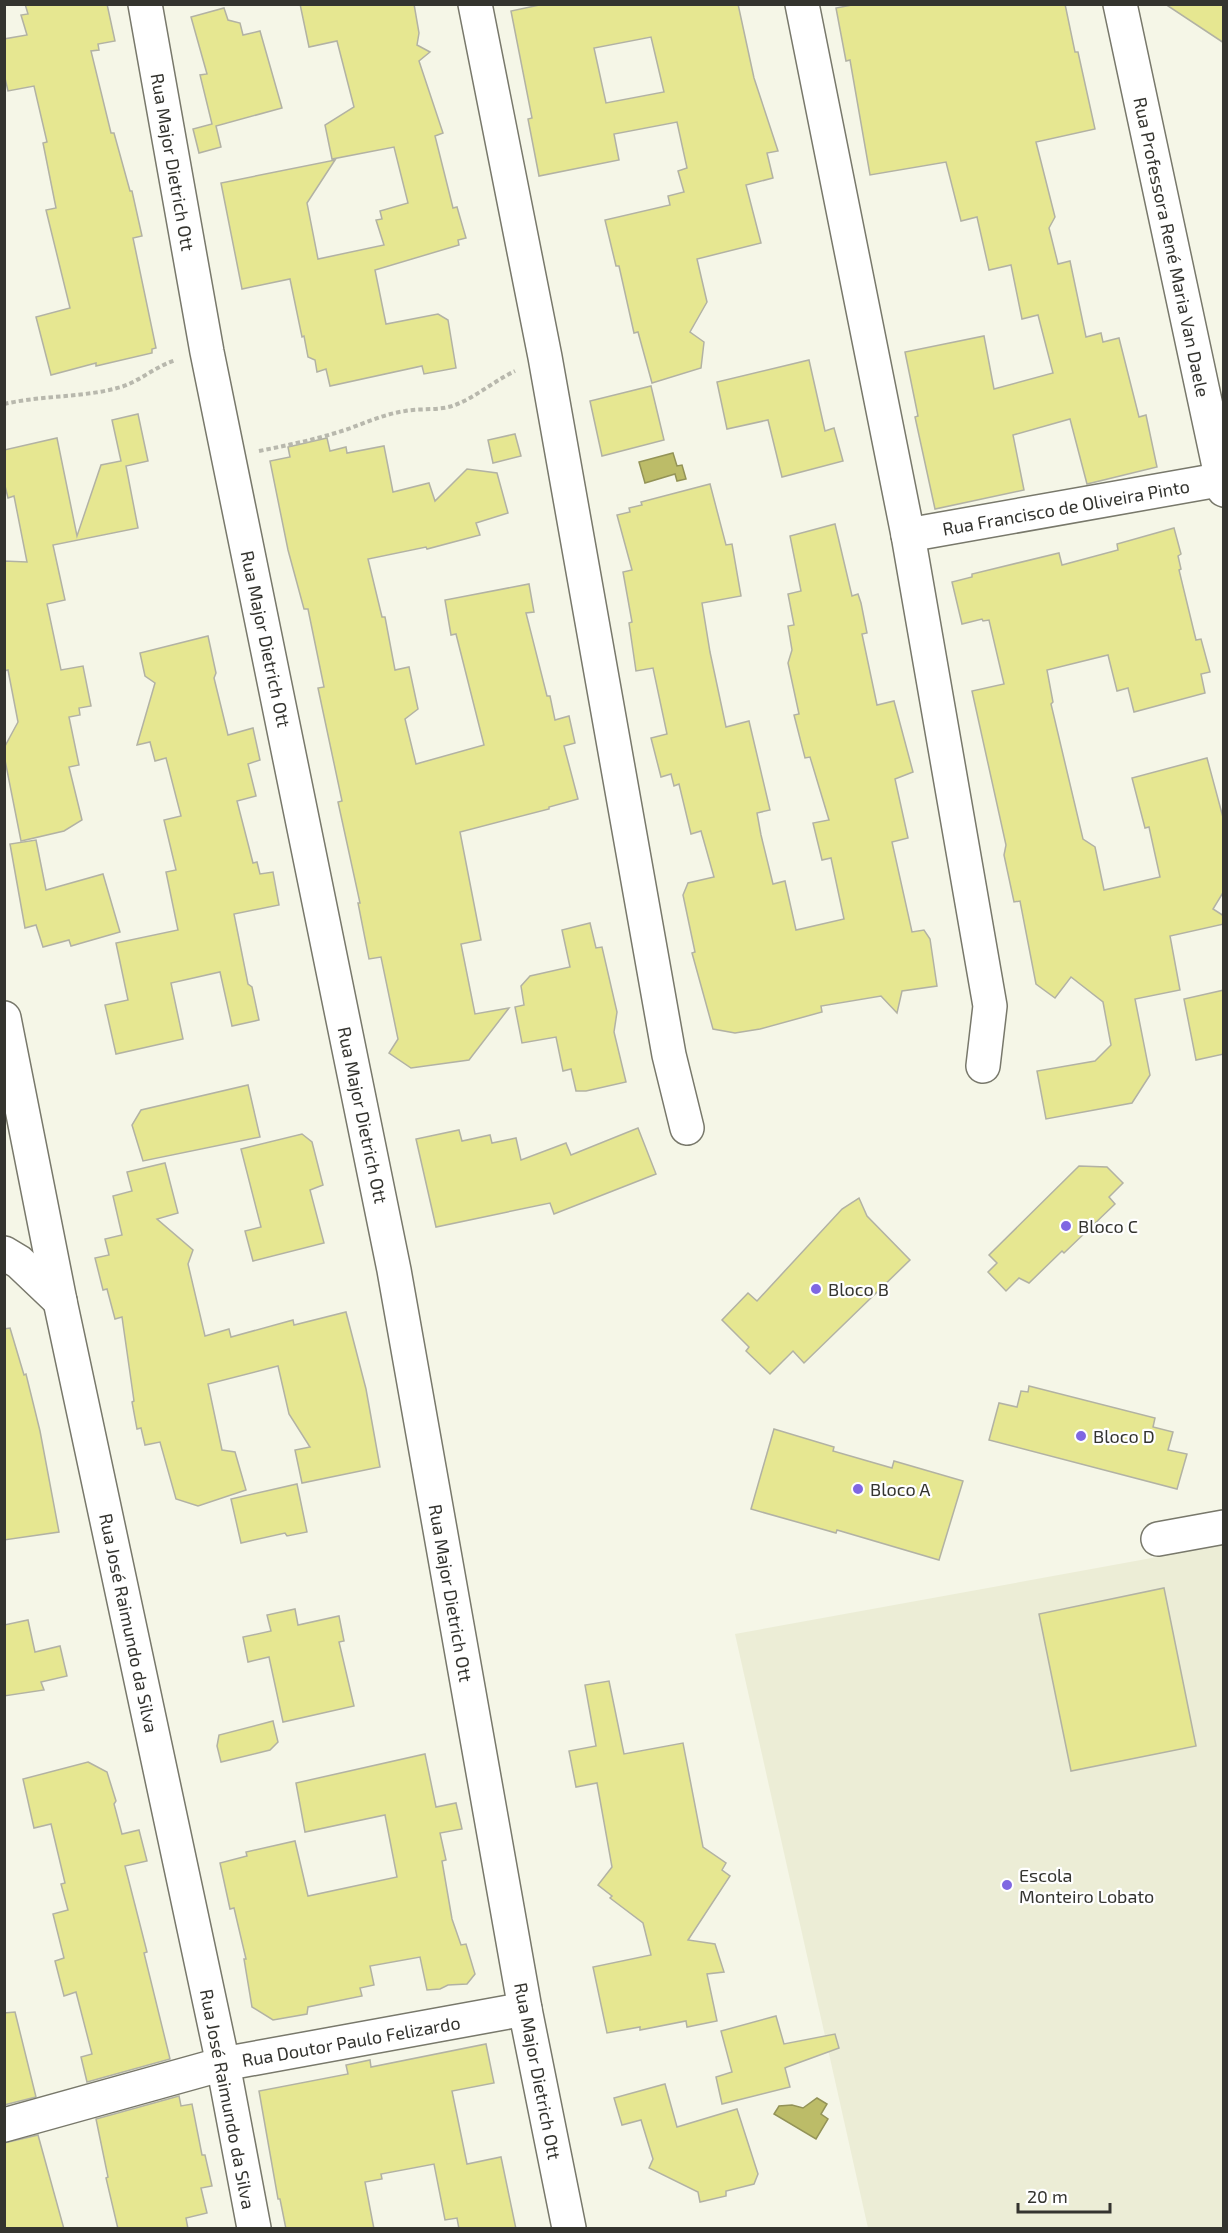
<svg xmlns="http://www.w3.org/2000/svg" width="1228" height="2233" viewBox="0 0 1228 2233" font-family="'Exo 2',sans-serif">
<rect width="100%" height="100%" fill="#f5f6e7"/>
<path fill="#ecedd6" d="M1223 1545V2228H868L735 1634Z"/>
<g fill="#bcbc68" stroke="#939357" stroke-width="1.5">
<path d="M673 453 677 466 682 465 686 479 677 481 675 474 645 483 639 462Z"/>
<path d="M817 2098 827 2104 821 2114 828 2119 816 2139 774 2114 779 2106 792 2105 803 2108Z"/>
</g>
<g fill="#e6e791" stroke="#b2b2a4" stroke-width="1.5" fill-rule="evenodd">
<path d="M25 4H107L115 41 98 44 99 50 91 51 111 133H114L130 191H132L142 236 133 238 156 348 152 349V353L96 366V363L51 375 36 317 70 308 46 210 56 208 43 143 47 142 34 86 8 91 4 74V39L27 35 21 15 28 14Z"/>
<path d="M300 4H414L419 33 417 45 430 52 419 61 443 133 435 136 453 208 457 207 466 238 458 240 459 245 375 270 386 324 438 314 448 320 456 368 424 374 422 366 330 386 326 369 317 372 315 360 308 357 304 336 302 337 290 279 242 289 221 183 335 160 307 203 318 259 384 245 376 220 382 219 380 211 408 203 394 147 332 159 325 125 354 107 337 41 309 47Z"/>
<path d="M544 4H738L754 78 778 151 767 153 773 178 746 185 761 243 697 259 707 302 690 332 704 342 701 368 652 383 638 332 634 333 619 266H616L605 220 670 205 668 196 684 192 678 171 687 168 677 122 614 134 619 160 539 176 528 119 532 118 511 11ZM651 37 664 92 606 103 594 48Z"/>
<path d="M857 4H1065L1075 52H1078L1095 129 1036 142 1055 217 1049 228 1058 264 1070 261 1086 337 1101 333 1103 342 1119 338 1139 417 1146 415 1157 467 1087 484 1070 419 1013 435 1024 490 935 509 915 417 918 416 905 352 984 336 994 389 1053 373 1038 315 1022 319 1011 265 989 270 977 217 961 221 946 162 870 175 850 60 846 61 836 8Z"/>
<path d="M1165 4H1224V43Z"/>
<path d="M224 8 228 20 240 23 243 35 260 31 282 108 216 126 221 147 199 153 193 129 212 124 200 75 207 74 191 17Z"/>
<path d="M809 360 825 431 834 428 843 461 782 477 768 420 727 429 717 382Z"/>
<path d="M651 386 664 440 602 456 590 401Z"/>
<path d="M138 414 148 461 126 466 138 528 53 545 65 600 47 604 61 670 83 666 91 706 79 708 80 715 69 717 79 765 69 767 82 820 64 831 21 841 4 755V748L18 722 8 670 4 671V561L27 562 14 496 8 498 4 482V450L57 438 77 536 101 465 121 461 112 420Z"/>
<path d="M515 434 521 456 493 463 488 440Z"/>
<path d="M327 438 330 451 346 447 347 453 384 446 393 492 429 483 435 501 467 469 497 473 508 513 476 523 480 535 427 549 426 547 368 559 382 617H385L395 670 409 667 418 709 405 719 416 764 484 745 456 634 451 635 445 600 529 584 534 612 526 613 547 696H550L555 720 569 716 575 743 564 746 578 799 549 807V809L460 832 481 940 461 944 475 1014 509 1008 469 1060 411 1068 389 1053 398 1039 381 957 369 959 358 903H360L338 802 342 801 318 688 324 687 308 609H304L288 550 270 461 290 457 288 447Z"/>
<path d="M710 484 726 545 732 544 741 596 702 603 710 652 726 727 749 721 770 810 757 813 761 835 773 884 785 881 796 930 844 919 831 858 822 860 813 823 829 820 810 757 805 758 794 715 799 714 788 663 792 650 788 626 794 625 788 594 801 591 790 536 835 524 852 596 858 594 861 603 867 633 862 634 877 705 894 701 913 772 895 779 908 838 892 842 912 932 924 930 930 939 937 986 902 991 897 1013 881 996 821 1006 822 1012 760 1029 735 1033 713 1029 692 953 695 952 683 895 688 883 714 877 701 831 691 834 679 784 674 786 671 774 661 777 651 738 667 734 653 668 636 671 629 623 632 622 623 572 632 570 617 515 630 512 629 508 642 505 641 502Z"/>
<path d="M1174 528 1181 554 1178 556 1181 569 1179 570 1196 640 1201 639 1210 672 1201 674 1205 693 1134 712 1128 688 1117 691 1108 655 1047 670 1053 702 1051 704 1083 839 1095 847 1104 890 1160 877 1149 827 1145 828 1132 778 1207 758 1224 821V891L1213 909 1224 916V924L1170 936 1180 990 1135 999 1150 1075 1132 1103 1046 1119 1037 1071 1095 1061 1111 1045 1103 1002 1071 977 1055 998 1036 984 1020 901 1014 902 1004 855 1006 845 972 691 1004 684 989 620 983 621 982 619 962 624 952 582 972 577V574L1059 553 1062 565 1118 550 1117 544Z"/>
<path d="M208 636 216 673 214 678 228 735 253 728 260 760 248 764 256 796 237 801 253 863 257 862 260 874 273 872 279 905 234 914 248 984 252 987 259 1020 232 1026 220 972 171 983 183 1039 116 1054 105 1005 128 1000 116 943 178 930 166 872 176 870 164 820 181 816 166 758 155 761 150 742 137 745 155 683 145 676 140 653Z"/>
<path d="M36 840 46 890 103 874 120 932 71 946 69 940 43 947 36 925 25 928 10 844Z"/>
<path d="M590 923 596 948 602 947 617 1012 614 1032 626 1082 586 1091H576L571 1069 563 1071 556 1037 522 1043 515 1007 524 1005 521 986 530 976 570 967 562 930Z"/>
<path d="M1224 990V1054L1196 1060 1184 999Z"/>
<path d="M248 1085 260 1137 143 1161 132 1125 141 1110Z"/>
<path d="M638 1128 656 1174 554 1214 550 1203 436 1227 416 1139 459 1130 462 1141 490 1135 492 1143 516 1138 521 1160 566 1143 571 1155Z"/>
<path d="M302 1134 312 1142 323 1185 310 1190 324 1243 253 1261 245 1231 261 1227 241 1149Z"/>
<path d="M165 1163 178 1213 157 1219 193 1250 188 1264 205 1336 229 1329 231 1337 293 1320 294 1325 346 1312 366 1389 380 1467 302 1483 295 1450 310 1447 289 1414 278 1366 208 1384 222 1450 235 1452 246 1490 198 1506 176 1499 160 1442 145 1445 141 1428 137 1429 132 1402 134 1401 122 1317 115 1319 107 1289 103 1290 95 1258 109 1255 105 1239 122 1235 113 1196 132 1191 127 1172Z"/>
<path d="M1079 1166 1107 1167 1123 1183 1109 1197 1115 1204 1064 1253 1062 1251 1029 1283 1019 1278 1006 1291 988 1272 997 1263 989 1255Z"/>
<path d="M859 1198 867 1216 910 1260 804 1363 793 1351 770 1374 746 1351 749 1347 722 1320 748 1293 757 1301 842 1209Z"/>
<path d="M10 1328 24 1375 26 1374 40 1431 59 1532 4 1540V1329Z"/>
<path d="M1029 1386 1155 1418 1153 1427 1173 1432 1168 1450 1187 1454 1177 1489 989 1440 999 1403 1017 1407 1021 1391 1028 1392Z"/>
<path d="M774 1429 834 1447 833 1451 892 1468 894 1461 963 1481 939 1560 837 1530 836 1533 751 1509Z"/>
<path d="M297 1484 307 1532 287 1536 285 1533 241 1543 231 1499Z"/>
<path d="M1164 1588 1196 1746 1071 1771 1039 1614Z"/>
<path d="M295 1609 298 1625 339 1616 344 1641 339 1642 354 1706 283 1722 269 1657 248 1662 243 1637 271 1631 267 1615Z"/>
<path d="M28 1620 35 1652 60 1646 67 1676 41 1682 44 1690 4 1696V1625Z"/>
<path d="M609 1681 624 1754 683 1743 703 1847 726 1863 722 1870 730 1876 688 1940 715 1944 724 1972 707 1974 717 2021 687 2027 686 2021 640 2030V2027L607 2033 593 1967 651 1955 643 1923 610 1898 612 1896 598 1885 612 1867 597 1783 576 1787 569 1751 596 1746 585 1685Z"/>
<path d="M273 1721 278 1742 270 1750 221 1762 217 1746 219 1735Z"/>
<path d="M425 1754 436 1807 456 1803 462 1829 440 1833 446 1860 442 1861 452 1919 461 1945 466 1944 475 1974 467 1984 448 1985 440 1989 427 1990 420 1957 370 1966 374 1985 360 1988 362 1996 308 2007 307 2014 273 2020 252 2007 244 1959H246L234 1908 230 1909 220 1863 247 1856 246 1852 295 1841 308 1896 397 1877 385 1815 305 1832 296 1783Z"/>
<path d="M88 1762 107 1772 116 1801 114 1804 122 1834 139 1830 147 1861 125 1866 147 1952 144 1953 170 2059 87 2082 81 2057 92 2054 76 1992 64 1996 55 1961 64 1958 53 1914 68 1910 61 1884 65 1883 51 1824 34 1828 23 1779Z"/>
<path d="M15 2012 36 2097 4 2105V2013Z"/>
<path d="M776 2016 784 2044 835 2034 839 2048 787 2067 785 2068 790 2087 722 2104 716 2077 732 2072 721 2031Z"/>
<path d="M486 2044 494 2083 452 2091 467 2164 501 2157 516 2229H459L457 2218 445 2220 434 2164 381 2174 382 2179 365 2182 374 2229H286L280 2199H278L259 2091 348 2074 346 2065 370 2060 371 2067Z"/>
<path d="M665 2084 677 2127 737 2109 758 2174 754 2184 726 2191V2196L700 2202 698 2192 649 2168 653 2159 641 2120 622 2125 614 2098Z"/>
<path d="M179 2096 181 2106 192 2104 202 2155H205L212 2186 201 2188 207 2213 186 2218 188 2229H118L106 2178 108 2177 96 2119Z"/>
<path d="M38 2135 64 2229H4V2143Z"/>
</g>
<g fill="none" stroke-linecap="round" stroke-linejoin="round">
<defs>
<g id="minor">
<path d="M145 4 207 352 394 1270 525 2009 569 2228"/>
<path d="M475 4 545 357 669 1055 687 1128"/>
<path d="M802 4 908 535 990 1006 983 1066"/>
<path d="M1120 4 1224 490"/>
<path d="M908 535 1224 479"/>
<path d="M4 1018 60 1301 223 2064 254 2228"/>
<path d="M4 1253 19 1262 60 1301"/>
<path d="M1158 1539 1224 1527"/>
<path d="M4 2125 223 2064 525 2009"/>
</g>
</defs>
<use href="#minor" stroke="#78786b" stroke-width="36"/>
<g stroke="#b8b8ad" stroke-width="4" stroke-dasharray="4.5 3" stroke-linecap="butt">
<path d="M4 404C43 395 83 398 121 387 140 381 156 366 176 360"/>
<path d="M259 451C289 445 318 439 348 429 367 422 385 414 405 411 420 408 440 411 455 405 476 397 494 381 515 371"/>
</g>
<use href="#minor" stroke="#fff" stroke-width="33"/>
</g>
<g fill="#7f67e2" stroke="#fff" stroke-width="2">
<circle cx="1066" cy="1226" r="6"/>
<circle cx="816" cy="1289" r="6"/>
<circle cx="1081" cy="1436" r="6"/>
<circle cx="858" cy="1489" r="6"/>
<circle cx="1007" cy="1885" r="6"/>
</g>
<g text-anchor="middle" dominant-baseline="central" stroke-width="4.5" stroke-linejoin="round" paint-order="stroke">
<g font-size="18" fill="#34342f" stroke="#fff">
<text transform="translate(173 162) rotate(80)">Rua Major Dietrich Ott</text>
<text transform="translate(1172 247) rotate(78)">Rua Professora René Maria Van Daele</text>
<text transform="translate(1066 507) rotate(-10)">Rua Francisco de Oliveira Pinto</text>
<text transform="translate(266 639) rotate(78)">Rua Major Dietrich Ott</text>
<text transform="translate(363 1115) rotate(78)">Rua Major Dietrich Ott</text>
<text transform="translate(451 1593) rotate(80)">Rua Major Dietrich Ott</text>
<text transform="translate(129 1623) rotate(78)">Rua José Raimundo da Silva</text>
<text transform="translate(351 2041) rotate(-10)">Rua Doutor Paulo Felizardo</text>
<text transform="translate(538 2071) rotate(79)">Rua Major Dietrich Ott</text>
<text transform="translate(228 2099) rotate(79)">Rua José Raimundo da Silva</text>
</g>
<g font-size="18" fill="#34342f" stroke="#fff" text-anchor="start">
<text x="1078" y="1226">Bloco C</text>
<text x="828" y="1289">Bloco B</text>
<text x="1093" y="1436">Bloco D</text>
<text x="870" y="1489">Bloco A</text>
<text x="1019" y="1875">Escola<tspan x="1019" dy="21">Monteiro Lobato</tspan></text>
</g>
</g>
<rect width="1228" height="2233" fill="none" stroke="#34342f" stroke-width="12"/>
<path d="M1018 2203v9h92v-9" fill="none" stroke="#34342f" stroke-width="3"/>
<text x="1027" y="2203" font-size="18" fill="#34342f" stroke="#ffffff" stroke-width="4.5" paint-order="stroke">20 m</text>
</svg>
